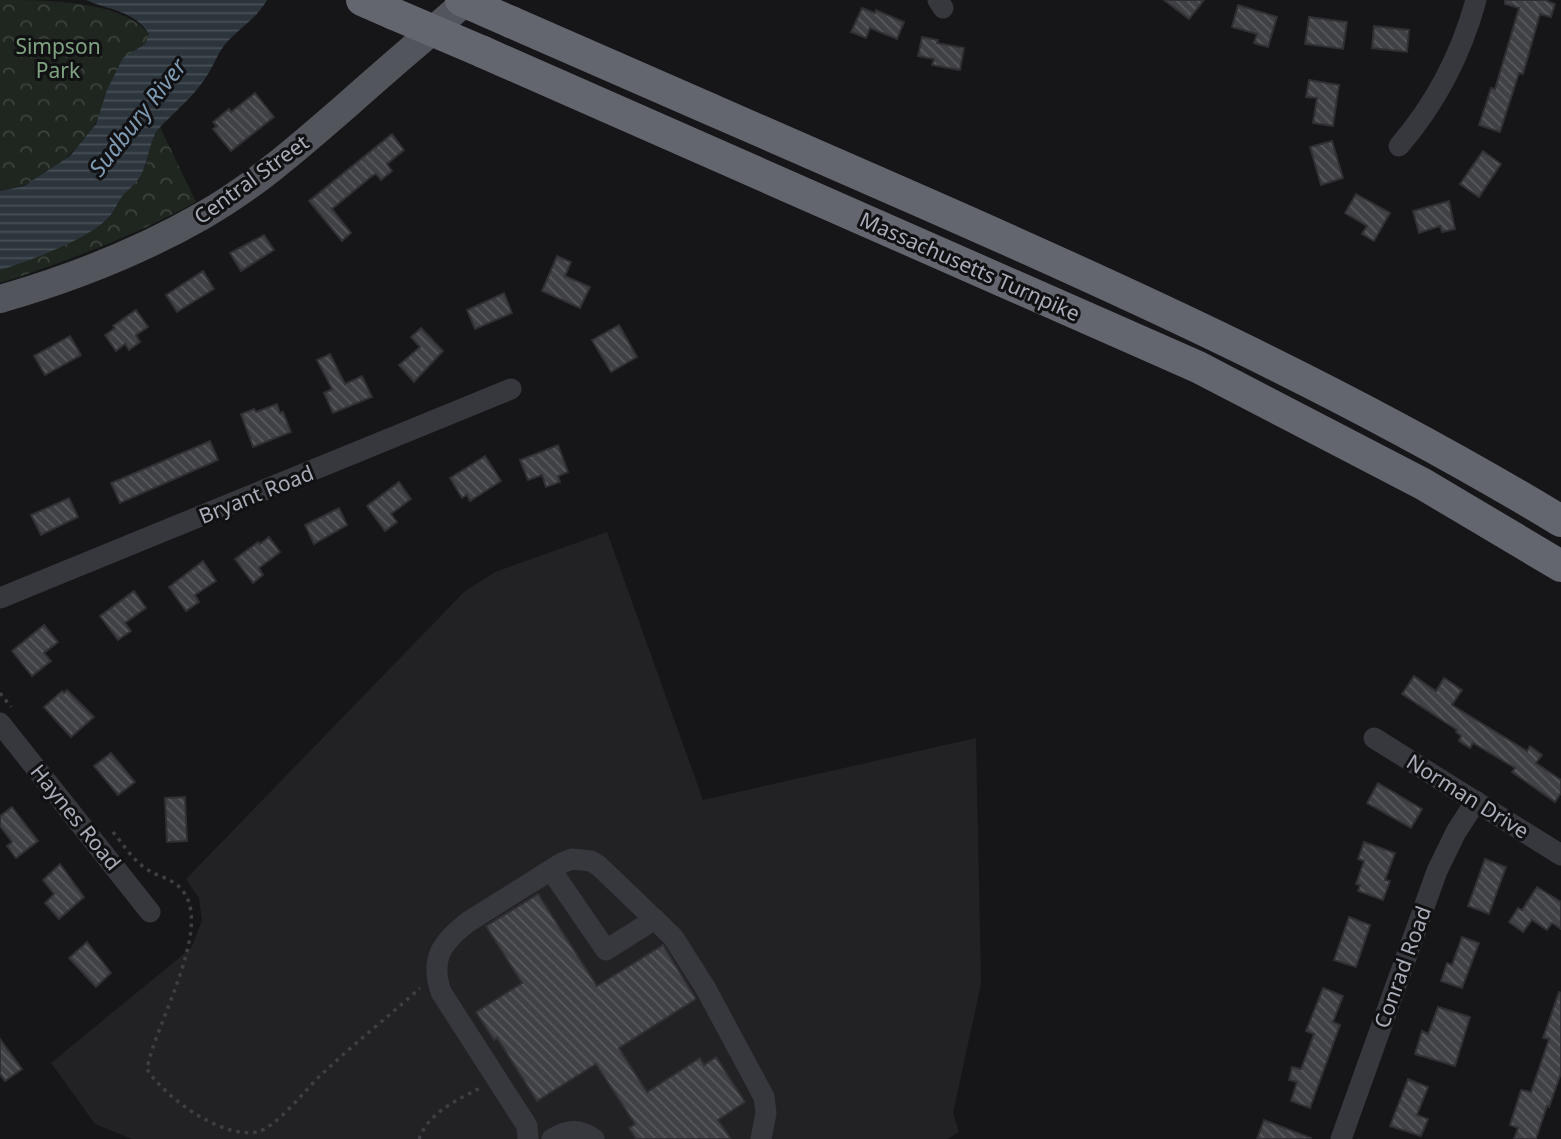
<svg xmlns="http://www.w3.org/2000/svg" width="1561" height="1139" viewBox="0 0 1561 1139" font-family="'Noto Sans',sans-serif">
<defs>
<pattern id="park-crowns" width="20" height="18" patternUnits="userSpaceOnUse" patternTransform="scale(1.75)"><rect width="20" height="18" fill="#1e261f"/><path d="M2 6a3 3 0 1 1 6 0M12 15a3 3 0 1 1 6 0" fill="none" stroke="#3c433d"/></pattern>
<pattern id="water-rules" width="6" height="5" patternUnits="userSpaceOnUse" patternTransform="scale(1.75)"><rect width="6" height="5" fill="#2c353c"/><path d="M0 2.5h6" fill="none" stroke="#485056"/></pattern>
<pattern id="building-back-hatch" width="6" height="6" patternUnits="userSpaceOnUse" patternTransform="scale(1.75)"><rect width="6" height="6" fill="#404145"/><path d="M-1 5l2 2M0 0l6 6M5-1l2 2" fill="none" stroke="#595a5e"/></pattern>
</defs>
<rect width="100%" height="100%" fill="#161618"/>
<path fill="#222225" d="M607 532 703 800 976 738 981 984 953 1113 959 1132 948 1139H132L95 1124 51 1063 191 948 202 921 199 898 186 879 465 591 495 572Z"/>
<g fill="url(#park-crowns)">
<path d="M0 0C44 0 122 0 149 34L146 44C116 60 112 80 102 109 92 139 51 177 21 186 15 188 7 189 0 191Z"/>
<path d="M160 127 196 202C134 236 68 261 0 283V270L86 234 109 218 121 198 138 179 146 165 150 144Z"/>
</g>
<path fill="url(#water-rules)" d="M86 0H267C257 18 241 27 227 42 218 52 215 63 208 74 196 94 178 109 162 125 147 140 150 162 139 178 134 186 126 191 121 198 117 204 114 211 110 216 90 239 29 261 0 270V191L24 186 70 156 96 124 107 90 123 58 145 44 149 34C135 11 109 10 86 0Z"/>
<g fill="url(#building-back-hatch)" stroke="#303034" stroke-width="2">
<path d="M1164 0H1204L1189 19Z"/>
<path d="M1505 0H1545L1555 4 1551 17 1540 14 1523 74 1519 73 1500 132 1479 125 1491 88 1495 89 1519 8 1505 4Z"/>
<path d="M1238 5 1277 17 1268 47 1254 43 1257 34 1232 27Z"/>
<path d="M862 8 875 13 876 10 904 22 897 39 870 28 866 38 851 32Z"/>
<path d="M1309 17 1347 22 1343 49 1305 44Z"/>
<path d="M1374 26 1409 30 1407 52 1372 48Z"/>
<path d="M922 37 938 40 937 43 964 48 960 70 932 65 934 59 918 56Z"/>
<path d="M1309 80 1339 85 1333 126 1313 123 1317 98 1306 97Z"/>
<path d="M255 93 274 117 231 151 213 129 217 126 213 122 229 109 231 112Z"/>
<path d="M392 134 404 150 387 164 392 171 381 180 376 174 372 176 332 209 351 233 342 241 309 201Z"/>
<path d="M1332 141 1343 178 1321 185 1310 147Z"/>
<path d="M1483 151 1501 164 1479 197 1460 184Z"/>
<path d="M1356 194 1390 213 1374 241 1362 234 1367 226 1345 213Z"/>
<path d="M1449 201 1455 229 1442 232 1440 226 1419 233 1413 211Z"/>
<path d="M264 235 274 250 241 271 230 253Z"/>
<path d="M557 256 571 262 565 276 590 287 580 308 542 291Z"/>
<path d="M203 271 214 289 177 312 166 295Z"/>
<path d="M504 293 512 313 475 329 467 310Z"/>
<path d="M136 310 148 327 136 335 140 342 129 350 125 344 116 351 105 335 115 328 113 326Z"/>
<path d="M619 325 637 357 611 372 592 340Z"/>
<path d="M421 328 443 351 414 382 399 365 420 347 411 337Z"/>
<path d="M70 336 81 355 45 375 34 356Z"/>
<path d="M330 354 345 384 362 376 372 397 333 413 324 393 332 389 317 360Z"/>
<path d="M277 404 280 413 283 412 291 432 253 447 241 414 254 409 256 412Z"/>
<path d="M210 441 218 460 120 503 111 483Z"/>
<path d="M558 445 568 472 558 476 560 482 546 487 542 475 528 480 520 460Z"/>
<path d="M485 456 501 481 470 501 467 495 462 498 450 478Z"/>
<path d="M399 482 411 499 391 514 397 522 385 531 367 506Z"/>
<path d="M69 498 78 517 41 535 31 515Z"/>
<path d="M339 508 347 525 314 544 305 525Z"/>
<path d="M269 537 280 552 259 568 263 575 253 583 235 559 258 542 260 544Z"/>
<path d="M203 561 216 581 195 595 199 602 186 611 169 587Z"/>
<path d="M134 591 146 608 125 623 131 631 118 640 100 616Z"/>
<path d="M44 625 58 642 44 653 51 661 32 676 12 651Z"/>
<path d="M1414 676 1436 691 1444 678 1462 690 1452 705 1527 751 1530 746 1542 755 1536 763 1561 780V793L1555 802 1512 772 1515 768 1473 743 1470 748 1459 741 1461 736 1456 732 1457 730 1402 694Z"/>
<path d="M67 690 94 717 71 737 44 707 62 691 64 693Z"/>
<path d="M111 753 135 782 118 795 94 766Z"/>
<path d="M1378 783 1422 809 1411 828 1367 803Z"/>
<path d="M185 797 187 841 167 842 165 798Z"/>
<path d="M12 807 38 841 16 858 7 846 12 842 0 826V816Z"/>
<path d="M1364 842 1395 853 1385 880 1390 881 1383 900 1358 891 1360 885 1356 884 1364 861 1358 859Z"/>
<path d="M1485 859 1506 867 1489 914 1468 906Z"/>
<path d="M60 864 84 897 59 919 45 903 54 894 43 880Z"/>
<path d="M1537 887 1561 902V929L1552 923 1547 930 1532 920 1523 932 1509 922 1518 908 1522 910Z"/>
<path d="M538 894 597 986 663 945 696 999 619 1048 647 1092 700 1058 704 1065 716 1057 745 1102 718 1120 731 1139H636L629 1128 635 1124 596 1064 537 1101 497 1038 494 1040 476 1012 522 983 486 926Z"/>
<path d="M1349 917 1370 925 1356 967 1334 960Z"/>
<path d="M1462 937 1479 943 1462 988 1441 981 1447 963 1452 965Z"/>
<path d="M87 942 111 973 96 987 69 958Z"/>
<path d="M1323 988 1343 996 1333 1022 1340 1025 1310 1108 1291 1101 1297 1082 1289 1080 1292 1067 1301 1069 1314 1034 1306 1031Z"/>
<path d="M1559 992 1561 993V1073L1549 1107 1547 1106 1536 1139H1514L1518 1128 1510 1125 1521 1090 1531 1092 1549 1039 1543 1038Z"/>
<path d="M1438 1007 1470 1017 1455 1066 1415 1054 1422 1031 1428 1034Z"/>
<path d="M0 1039 22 1069 5 1081 0 1074Z"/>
<path d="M1408 1079 1428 1087 1417 1115 1428 1119 1421 1136 1390 1126Z"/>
<path d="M1264 1120 1311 1138V1139H1257Z"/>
</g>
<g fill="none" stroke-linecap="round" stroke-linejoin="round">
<g stroke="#3d3f44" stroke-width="3.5" stroke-dasharray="3.5 5" stroke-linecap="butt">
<path d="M0 693 11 707"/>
<path d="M113 832C123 844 132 859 145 868 159 878 175 878 185 894 210 933 155 1025 147 1069 164 1097 222 1139 257 1132 277 1127 304 1091 320 1076 352 1045 387 1018 420 988"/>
<path d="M419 1139C429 1112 456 1101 480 1088"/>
</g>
<g stroke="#37383d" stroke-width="21">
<path d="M938 0 943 8"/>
<path d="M1399 146C1436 103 1461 55 1476 0"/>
<path d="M0 598 511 389"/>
<path d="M0 723 150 912"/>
<path d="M1374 738 1561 855"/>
<path d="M551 870 606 950 655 919"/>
<path d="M528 1139 527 1126 441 992C430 959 441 943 468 922L562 863 572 859 591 861 599 866 673 937 706 989 764 1097 766 1113 761 1139"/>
<path d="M552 1139C567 1130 579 1128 594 1139"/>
<path d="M1341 1139 1437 871 1456 832 1476 801"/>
</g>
<path stroke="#53555c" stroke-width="28" d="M0 299C70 279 139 252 202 216 255 186 301 145 346 106 386 70 427 36 467 0"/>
<g stroke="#63666e" stroke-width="32">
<path d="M362 0 394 14"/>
<path d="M511 22C641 79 772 136 902 193 1128 292 1350 393 1561 521"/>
<path d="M483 52 1198 367 1423 484 1561 566"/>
</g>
<g stroke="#63666e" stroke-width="32">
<path d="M461 0 511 22"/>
<path d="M394 14 483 52"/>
</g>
</g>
<g text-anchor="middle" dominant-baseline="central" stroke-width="6" stroke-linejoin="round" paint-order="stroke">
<g font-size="21" fill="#7fa381" stroke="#111113">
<text x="58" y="46">Simpson<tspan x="58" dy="24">Park</tspan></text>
</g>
<g font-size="21" fill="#a8adb8" stroke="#111113">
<text transform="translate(251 179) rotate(-36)">Central Street</text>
<text transform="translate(970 266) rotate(24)">Massachusetts Turnpike</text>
<text transform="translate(256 494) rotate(-22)">Bryant Road</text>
<text transform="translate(1468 796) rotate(32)">Norman Drive</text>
<text transform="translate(76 817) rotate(51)">Haynes Road</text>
<text transform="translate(1402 967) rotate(-70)">Conrad Road</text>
</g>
<g font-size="23" font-style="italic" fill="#7f9bb3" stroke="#111113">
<text transform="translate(137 117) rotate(-52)">Sudbury River</text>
</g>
</g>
</svg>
